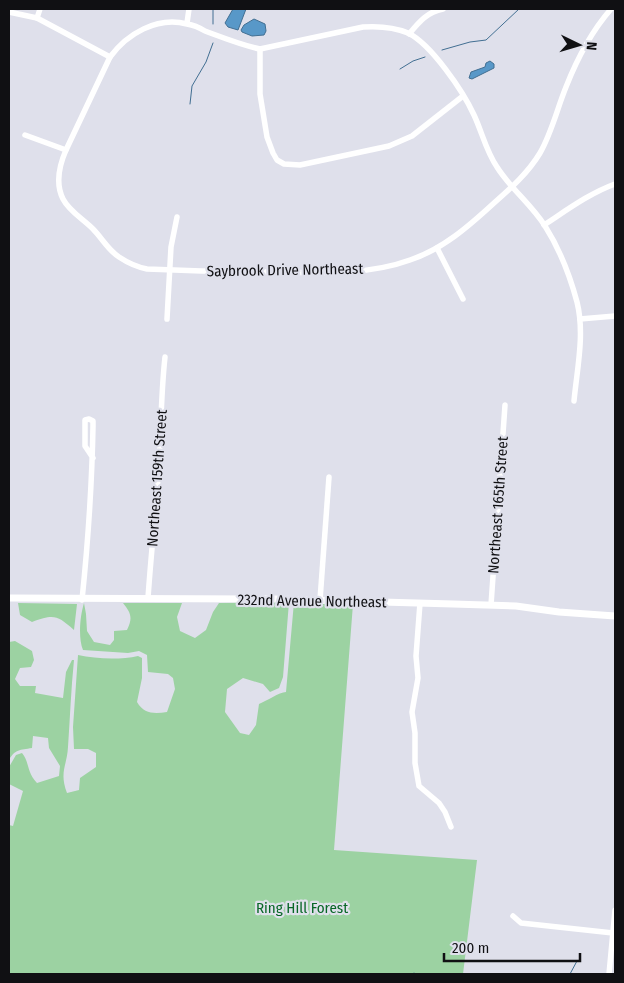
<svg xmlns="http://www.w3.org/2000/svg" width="624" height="983" viewBox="0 0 624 983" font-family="'Fira Sans Condensed',sans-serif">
<rect width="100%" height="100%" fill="#dfe0eb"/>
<g fill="#9cd2a2">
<path d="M289 602 283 677 279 688 270 692 263 684 243 678 227 689 225 712 240 733 249 735 256 725 259 704C267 701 279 692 286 692L294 602 353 604 334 850 477 860 463 974H9V825L13 826 23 791 9 784V767L16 755 22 753C30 763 26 771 37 783L59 776 60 766 49 748 48 738 33 736 32 748C20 750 15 749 9 760V642L15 641 32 651 34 660 31 667 20 668 15 679 20 686H36L35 693 63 698 66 672 72 660H74C71 689 70 718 68 747 67 766 59 772 67 793L79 790 80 778 96 767V753L88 749H74L73 727 78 655C96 659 120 660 138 656L142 658V678L137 702C144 714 154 714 167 712L175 689 173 678 168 674 148 672 147 655 139 651 128 653 83 650C78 638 80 616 84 603L86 614 87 631 94 642 110 645 114 640V631L127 630C133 618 131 613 123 603H182L177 617 180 631 195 638 206 630 213 612 219 603Z"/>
<path d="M18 603 77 604 74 630C57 615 54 614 32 622L20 615Z"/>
</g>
<g fill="#5898c8" stroke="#426f92">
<path d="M233 9H246L238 30 228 27 225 23Z"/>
<path d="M254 19 265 24 266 31 264 35 252 36 242 32 241 30 244 25Z"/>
<path d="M490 61 494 64V68L472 79 469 78 471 72 485 67 486 63Z"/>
</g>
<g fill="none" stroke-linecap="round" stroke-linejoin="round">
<g stroke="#426f92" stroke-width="1">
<path d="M213 9V24"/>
<path d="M442 50 470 42 486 40 519 9"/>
<path d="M400 69 413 61 425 57"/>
<path d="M190 104 192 86 206 62 213 43"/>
<path d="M414 973V974"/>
<path d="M570 974 577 961"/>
</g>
<g stroke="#fff" stroke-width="5.5">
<path d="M9 12 37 18 110 57C127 34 157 16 187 24 193 25 200 28 205 31 224 38 241 45 260 49L363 27C378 26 394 27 408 33 431 44 463 91 474 115 482 132 486 151 497 167 510 188 531 204 545 226 559 248 570 276 577 302 585 334 577 369 574 401"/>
<path d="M37 18 40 9"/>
<path d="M187 23 189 9"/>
<path d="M409 34C419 22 427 12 443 9"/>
<path d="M260 49V94L267 137 273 153 277 160 284 164 300 165 389 146 412 136 463 96"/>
<path d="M110 57 66 150C59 166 55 183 63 199 69 211 83 219 93 229 102 238 108 250 119 257 128 263 137 267 147 269 191 271 235 272 279 272 323 273 369 275 410 260 443 249 469 226 494 203 511 188 528 173 540 153 552 132 557 109 566 87 577 59 591 32 611 9"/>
<path d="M25 135 66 150"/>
<path d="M544 225C567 210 590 193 615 184"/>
<path d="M437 248 463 299"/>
<path d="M167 319 171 247 177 217"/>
<path d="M580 319 615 316"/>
<path d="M148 598C151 554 156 509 159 464 161 429 161 393 165 357"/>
<path d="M82 600C88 542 92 484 93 426V421L89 419 85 420V446L93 458"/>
<path d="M320 600 329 477"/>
<path d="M420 603 416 656 418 678 412 712 415 733V763L419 786 439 803 445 812 451 827"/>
<path d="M491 605 505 405"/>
<path d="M513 916 521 923 613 933"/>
<path d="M609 974 615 910"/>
</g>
<path stroke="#fff" stroke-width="7" d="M9 598 274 599 453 604 516 606 559 612 615 616"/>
</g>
<g text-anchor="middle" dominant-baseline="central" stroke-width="4.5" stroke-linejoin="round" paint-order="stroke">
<g font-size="15" fill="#101013" stroke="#dfe0eb">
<text transform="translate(285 270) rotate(-1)">Saybrook Drive Northeast</text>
<text transform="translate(157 478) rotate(-86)">Northeast 159th Street</text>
<text transform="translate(498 505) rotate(-86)">Northeast 165th Street</text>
<text transform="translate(312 601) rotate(1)">232nd Avenue Northeast</text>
</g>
<g font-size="15" fill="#086727" stroke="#dfe0eb">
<text x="302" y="908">Ring Hill Forest</text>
</g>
</g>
<rect width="624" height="983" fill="none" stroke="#101013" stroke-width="20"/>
<g transform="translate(579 45) rotate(95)" stroke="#dfe0eb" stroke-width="4" paint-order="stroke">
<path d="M0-4L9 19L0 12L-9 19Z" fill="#101013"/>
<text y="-8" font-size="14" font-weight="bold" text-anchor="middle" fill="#101013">N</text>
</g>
<path d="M444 953v8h136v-8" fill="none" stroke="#101013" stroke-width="2.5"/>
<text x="452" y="953" font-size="15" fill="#101013" stroke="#dfe0eb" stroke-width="4" paint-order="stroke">200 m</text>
</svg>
